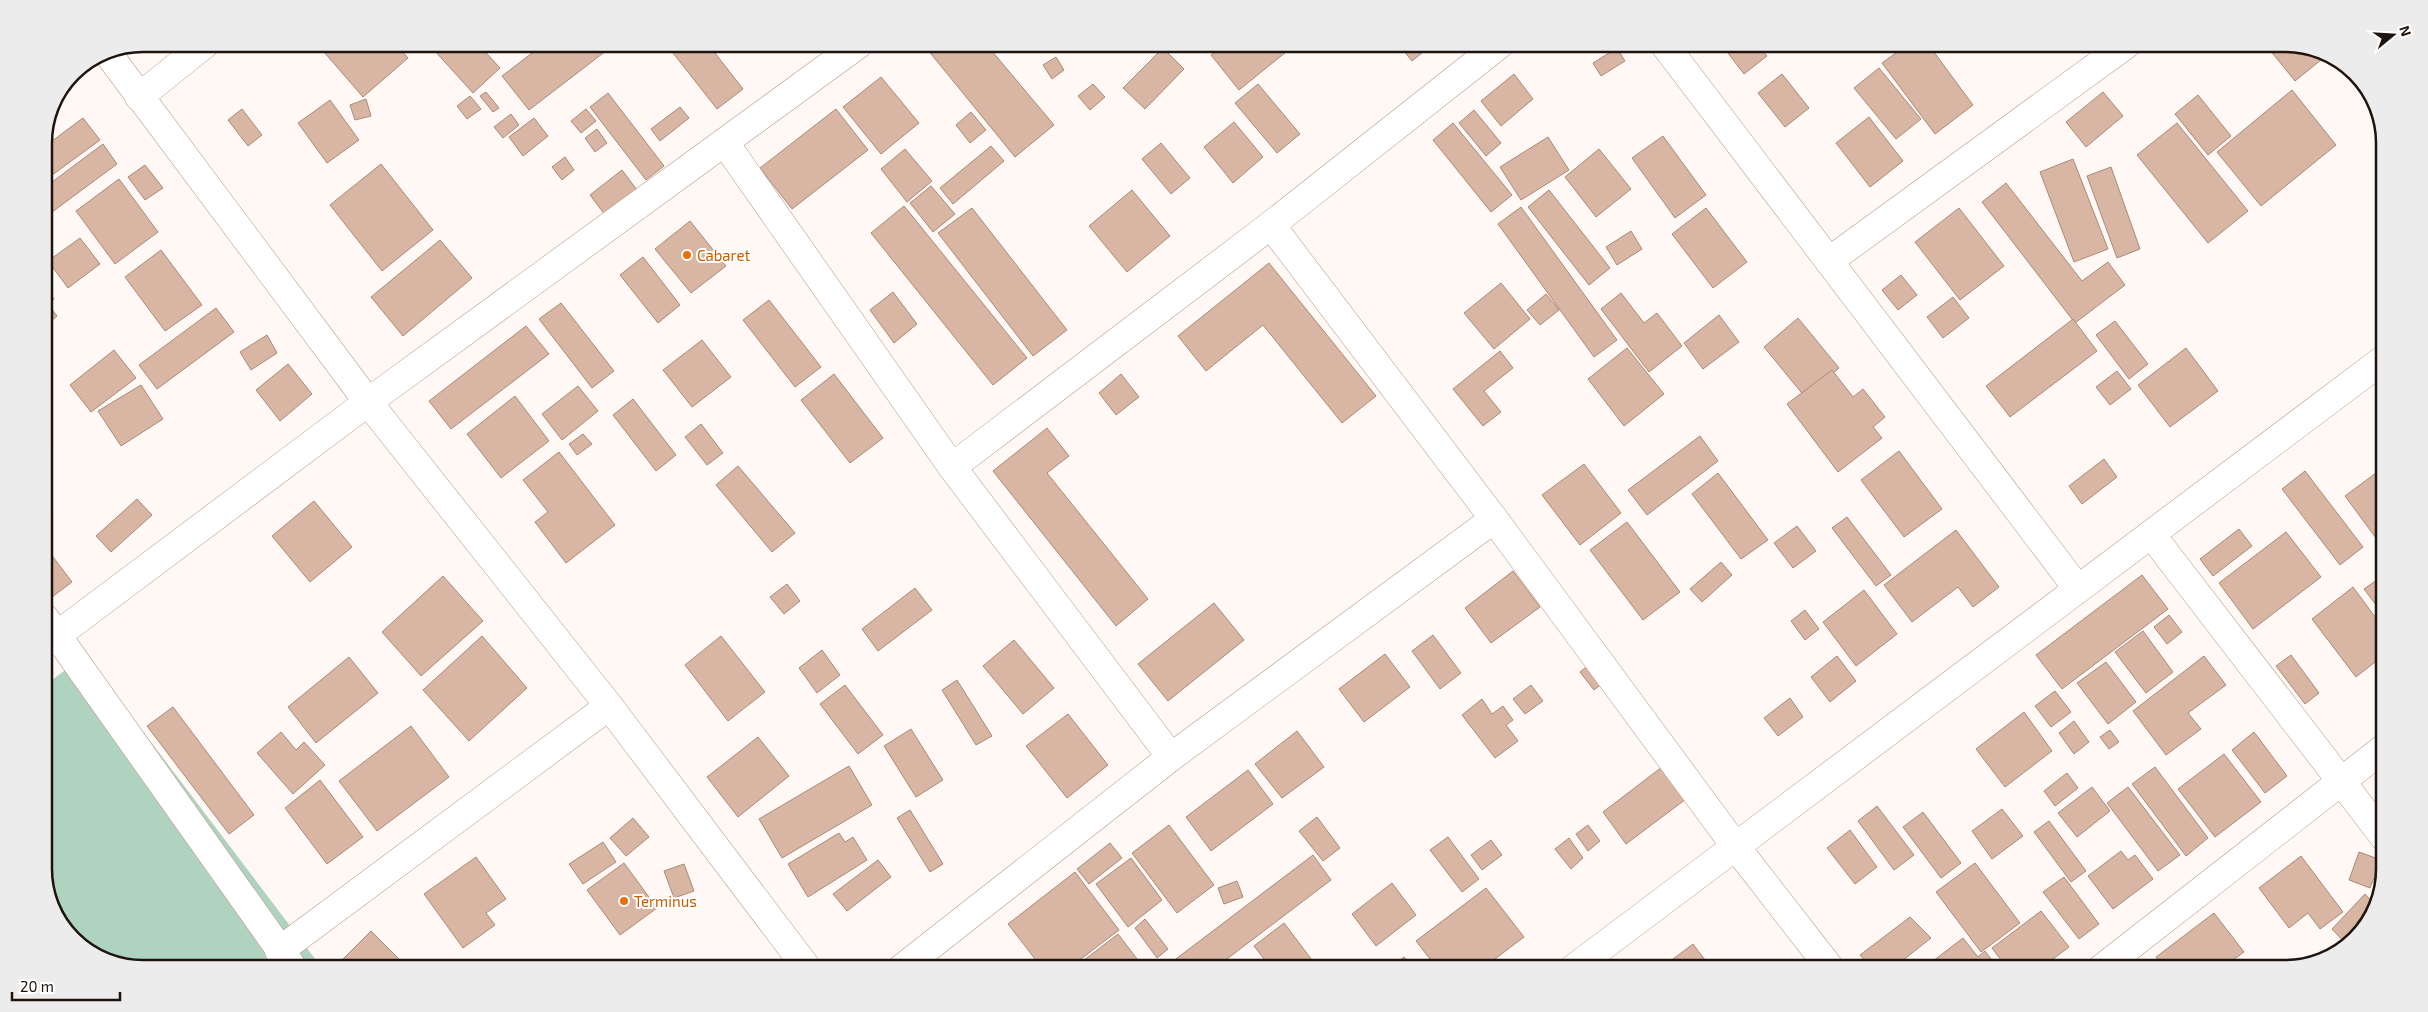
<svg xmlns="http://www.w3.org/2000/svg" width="2428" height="1012" viewBox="0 0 2428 1012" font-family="'Exo 2',sans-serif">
<rect width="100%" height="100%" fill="#fff8f4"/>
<path fill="#b0d3bf" d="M85 655 322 968H143L105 961 64 929 44 876V686Z"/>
<g fill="#d8b6a3" stroke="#aa8a78">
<path d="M317 44H396L408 58 363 97Z"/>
<path d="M439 44H478L500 68 473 93 433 49Z"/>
<path d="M544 44H615L529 110 502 76Z"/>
<path d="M666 44H708L743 89 717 109Z"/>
<path d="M923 44H986L1054 125 1015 157Z"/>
<path d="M1225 44H1288L1291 48 1239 90 1211 55Z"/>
<path d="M1295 44H1312L1302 52Z"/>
<path d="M1398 44H1433L1412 61Z"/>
<path d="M1721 44H1757L1767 56 1744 74Z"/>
<path d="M1908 44H1928L1973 105 1935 134 1882 63Z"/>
<path d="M2265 44H2285L2323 51 2327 55 2295 81Z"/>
<path d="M1163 48 1184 69 1145 109 1123 88Z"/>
<path d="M1617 48 1625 61 1601 76 1593 63Z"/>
<path d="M1056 57 1064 70 1052 79 1043 65Z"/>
<path d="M1879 68 1921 119 1896 139 1854 88Z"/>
<path d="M1514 74 1533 99 1501 126 1481 101Z"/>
<path d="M1782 74 1809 108 1785 127 1758 93Z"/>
<path d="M881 77 919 123 881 154 843 107Z"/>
<path d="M1093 84 1105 97 1090 110 1078 96Z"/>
<path d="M1258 84 1300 134 1277 153 1235 103Z"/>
<path d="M2292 90 2336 145 2261 206 2217 152Z"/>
<path d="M486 92 499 108 493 112 480 96Z"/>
<path d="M2103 92 2123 116 2086 147 2066 122Z"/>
<path d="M608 93 664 166 646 180 590 107Z"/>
<path d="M2198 95 2231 136 2208 155 2175 114Z"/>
<path d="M470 96 481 109 467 119 457 106Z"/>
<path d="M366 99 371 116 355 120 350 105Z"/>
<path d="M330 100 359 140 327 163 298 123Z"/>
<path d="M680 107 689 118 660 141 651 129Z"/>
<path d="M242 109 262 135 248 146 228 120Z"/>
<path d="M586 109 596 121 581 133 571 121Z"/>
<path d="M836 109 868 150 792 209 760 168Z"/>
<path d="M1474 110 1501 143 1486 156 1459 123Z"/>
<path d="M971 112 986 130 970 143 956 125Z"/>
<path d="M511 114 519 125 503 138 494 127Z"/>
<path d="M1869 117 1903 161 1870 187 1836 143Z"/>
<path d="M83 118 100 140 44 181V147Z"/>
<path d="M534 118 548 136 523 156 509 137Z"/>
<path d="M1234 122 1263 157 1233 183 1204 147Z"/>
<path d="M1453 123 1512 195 1491 212 1433 140Z"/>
<path d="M2177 123 2248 211 2208 243 2137 155Z"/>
<path d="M597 129 607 143 595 152 585 138Z"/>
<path d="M1663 136 1706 195 1675 218 1632 158Z"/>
<path d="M1548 137 1569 170 1521 200 1500 167Z"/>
<path d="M1161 143 1190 178 1171 194 1142 159Z"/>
<path d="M103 144 117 164 44 218V188Z"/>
<path d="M991 146 1004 161 953 204 940 188Z"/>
<path d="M905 149 932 181 907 202 881 169Z"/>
<path d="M1599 149 1631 189 1596 217 1565 177Z"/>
<path d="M565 157 574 170 562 180 552 167Z"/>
<path d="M2073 159 2108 249 2074 262 2040 172Z"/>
<path d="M381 164 433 230 382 271 330 205Z"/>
<path d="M145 165 163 188 145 200 128 177Z"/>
<path d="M2111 167 2140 249 2117 258 2087 176Z"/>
<path d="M622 170 637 190 605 215 590 195Z"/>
<path d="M119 179 158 232 115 264 76 211Z"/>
<path d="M2006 183 2082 281 2108 262 2125 285 2075 323 1982 202Z"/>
<path d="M931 186 955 214 933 232 910 203Z"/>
<path d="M1132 190 1170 236 1127 272 1089 226Z"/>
<path d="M1549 190 1610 268 1589 285 1528 207Z"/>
<path d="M904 206 1027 358 993 385 871 233Z"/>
<path d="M1521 207 1617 340 1594 357 1498 224Z"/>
<path d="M972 208 1067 330 1033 356 938 233Z"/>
<path d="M1706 208 1747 262 1713 288 1672 234Z"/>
<path d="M1959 208 2004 266 1960 300 1915 242Z"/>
<path d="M690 221 726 266 691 293 655 249Z"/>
<path d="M1631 231 1642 249 1617 265 1606 247Z"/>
<path d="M80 238 100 264 68 288 48 261Z"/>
<path d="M440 240 472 278 403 336 371 297Z"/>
<path d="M161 250 202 305 165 331 125 277Z"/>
<path d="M643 257 680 305 658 323 620 275Z"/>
<path d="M1269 263 1376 396 1342 423 1263 325 1206 371 1178 336Z"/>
<path d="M1901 275 1917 295 1898 310 1882 290Z"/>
<path d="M1501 283 1530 319 1494 349 1464 313Z"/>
<path d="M44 285 54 299 48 304 57 316 44 327Z"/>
<path d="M893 292 917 324 894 343 870 310Z"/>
<path d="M1621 293 1644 323 1657 313 1682 346 1649 372 1601 309Z"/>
<path d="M1546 294 1559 310 1540 325 1527 310Z"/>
<path d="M1953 297 1969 318 1943 338 1927 317Z"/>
<path d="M769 300 821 367 795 387 743 320Z"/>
<path d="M561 303 614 371 592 388 539 319Z"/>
<path d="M216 308 234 332 157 389 139 365Z"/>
<path d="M1719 315 1739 342 1703 369 1684 343Z"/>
<path d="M1798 318 1839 368 1805 397 1764 347Z"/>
<path d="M2073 319 2097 351 2010 417 1986 386Z"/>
<path d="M2115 321 2148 364 2129 379 2096 335Z"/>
<path d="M526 326 549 354 451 429 429 401Z"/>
<path d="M267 335 277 353 251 370 240 352Z"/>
<path d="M702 340 731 377 692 407 663 370Z"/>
<path d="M1627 348 1664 394 1624 426 1588 379Z"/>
<path d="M2186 348 2218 391 2170 427 2138 385Z"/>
<path d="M114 350 136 378 91 412 70 385Z"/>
<path d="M1500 351 1513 368 1484 391 1501 412 1483 426 1453 389Z"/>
<path d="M288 364 312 394 280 421 256 390Z"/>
<path d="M1832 370 1853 397 1863 389 1885 417 1873 427 1882 438 1838 472 1787 404Z"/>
<path d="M2117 371 2131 389 2110 405 2096 387Z"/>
<path d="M834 374 883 438 850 463 801 400Z"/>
<path d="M1121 374 1139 397 1116 415 1099 393Z"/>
<path d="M141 385 163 419 121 446 98 411Z"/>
<path d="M578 386 598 411 562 440 542 414Z"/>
<path d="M515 396 549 441 501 478 467 434Z"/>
<path d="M633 399 676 455 656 471 613 415Z"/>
<path d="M701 424 723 453 707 465 685 437Z"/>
<path d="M1047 428 1069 456 1047 473 1148 599 1116 626 993 471Z"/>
<path d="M583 434 592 444 577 455 569 444Z"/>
<path d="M1700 436 1718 461 1647 515 1628 490Z"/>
<path d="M1899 451 1942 509 1904 537 1861 480Z"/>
<path d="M559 452 615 525 566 563 535 522 548 512 523 480Z"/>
<path d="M2104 459 2117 477 2082 504 2069 486Z"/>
<path d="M1584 464 1621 513 1580 545 1542 495Z"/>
<path d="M738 466 795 533 772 552 716 485Z"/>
<path d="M2384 467V549L2345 496Z"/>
<path d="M2305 471 2363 547 2340 565 2282 489Z"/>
<path d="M1718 473 1768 540 1741 559 1692 494Z"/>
<path d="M137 499 152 515 111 552 96 536Z"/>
<path d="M314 501 352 547 310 582 272 536Z"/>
<path d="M1847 517 1891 575 1876 586 1832 528Z"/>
<path d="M1627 522 1680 592 1643 620 1590 550Z"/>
<path d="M1797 526 1816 551 1793 568 1774 543Z"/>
<path d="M2239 529 2252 546 2213 576 2200 559Z"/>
<path d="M1956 530 1999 587 1973 607 1958 587 1912 622 1884 585Z"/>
<path d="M2286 532 2321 577 2253 629 2219 583Z"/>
<path d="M44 545 72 582 44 603Z"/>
<path d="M1721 562 1732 575 1702 602 1690 589Z"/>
<path d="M1513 571 1540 607 1491 643 1465 608Z"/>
<path d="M2142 575 2168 609 2062 689 2036 655Z"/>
<path d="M2384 575V612L2382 613 2364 589Z"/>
<path d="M443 576 483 621 421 676 382 632Z"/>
<path d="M787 584 800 601 784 614 770 597Z"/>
<path d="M2353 587 2384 629V655L2356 677 2312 619Z"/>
<path d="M915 588 932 610 878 651 862 629Z"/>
<path d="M1864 590 1897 634 1856 666 1823 622Z"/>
<path d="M1214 603 1244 640 1168 701 1138 664Z"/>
<path d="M1805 610 1819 629 1805 640 1791 621Z"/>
<path d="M2169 615 2182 632 2167 644 2154 627Z"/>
<path d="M2143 631 2173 672 2146 693 2115 652Z"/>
<path d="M1433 635 1461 673 1440 689 1412 651Z"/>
<path d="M482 636 527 688 469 741 423 690Z"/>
<path d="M721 636 765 692 728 721 685 665Z"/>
<path d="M1014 640 1054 688 1023 714 983 666Z"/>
<path d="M822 650 840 675 817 693 799 668Z"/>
<path d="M1385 654 1410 687 1364 722 1339 689Z"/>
<path d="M2291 655 2319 693 2305 704 2276 666Z"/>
<path d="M1837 656 1856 681 1830 702 1811 677Z"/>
<path d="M2204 656 2226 685 2188 713 2201 729 2166 755 2133 711Z"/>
<path d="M349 657 378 693 316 743 288 707Z"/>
<path d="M2106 662 2136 702 2108 724 2077 683Z"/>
<path d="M1590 664 1604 682 1594 690 1580 672Z"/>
<path d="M957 680 992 736 976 745 942 690Z"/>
<path d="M845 685 883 735 858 754 820 704Z"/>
<path d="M1531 685 1543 701 1525 714 1513 699Z"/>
<path d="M2055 691 2071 712 2051 727 2035 706Z"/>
<path d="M1790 698 1803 717 1778 736 1764 718Z"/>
<path d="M1482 699 1492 714 1503 706 1513 720 1506 725 1518 741 1495 758 1462 715Z"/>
<path d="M173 707 254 815 229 834 147 726Z"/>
<path d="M2024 712 2052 751 2005 787 1976 749Z"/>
<path d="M1068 714 1108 765 1067 798 1026 746Z"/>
<path d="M2074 721 2089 742 2074 754 2059 733Z"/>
<path d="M411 726 449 777 377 831 339 781Z"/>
<path d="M911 729 943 780 916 797 884 746Z"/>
<path d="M2110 730 2119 742 2109 749 2100 737Z"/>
<path d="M1297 731 1324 767 1282 798 1255 764Z"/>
<path d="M281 732 296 750 304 742 325 765 293 794 257 753Z"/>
<path d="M2254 732 2287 776 2265 793 2232 750Z"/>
<path d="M758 737 789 776 738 817 707 777Z"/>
<path d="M2224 754 2261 802 2215 837 2178 789Z"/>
<path d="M849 766 872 805 782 858 759 819Z"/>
<path d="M1662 767 1686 799 1626 844 1603 812Z"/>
<path d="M2155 767 2208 838 2186 856 2132 784Z"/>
<path d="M1248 770 1273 804 1211 851 1186 817Z"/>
<path d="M2067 773 2078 788 2055 806 2044 791Z"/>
<path d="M2384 779V796L2376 785Z"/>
<path d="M320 780 363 837 327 864 285 808Z"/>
<path d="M2092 787 2110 811 2077 837 2058 813Z"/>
<path d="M2128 787 2180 855 2158 871 2107 803Z"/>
<path d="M1877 806 1914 855 1894 870 1858 821Z"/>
<path d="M2002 809 2023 836 1992 859 1972 831Z"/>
<path d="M910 810 943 864 930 872 897 818Z"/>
<path d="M1923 812 1961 863 1941 878 1903 827Z"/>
<path d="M1317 817 1340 848 1323 861 1299 831Z"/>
<path d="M633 818 649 837 626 856 610 838Z"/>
<path d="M2049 821 2086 871 2071 882 2034 832Z"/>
<path d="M1169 825 1214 885 1177 913 1132 853Z"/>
<path d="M1588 825 1600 841 1588 851 1576 834Z"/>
<path d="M1850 830 1877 867 1855 884 1827 848Z"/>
<path d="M839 833 845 842 853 837 867 860 808 897 788 864Z"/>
<path d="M1448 837 1479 879 1462 892 1430 850Z"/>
<path d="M1569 838 1583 858 1571 869 1555 849Z"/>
<path d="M1491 840 1502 855 1482 870 1471 855Z"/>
<path d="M603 842 616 862 583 884 569 864Z"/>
<path d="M1110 843 1122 858 1089 884 1077 869Z"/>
<path d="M2121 851 2128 860 2135 855 2153 879 2113 909 2088 876Z"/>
<path d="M2359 852 2381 860 2370 888 2349 880Z"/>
<path d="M1313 855 1331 880 1215 968H1164Z"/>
<path d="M2301 856 2343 912 2320 929 2308 913 2289 928 2259 888Z"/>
<path d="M476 857 506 899 486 913 495 925 463 948 424 894Z"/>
<path d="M1131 858 1162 900 1128 927 1096 884Z"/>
<path d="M878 860 891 877 847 911 833 894Z"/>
<path d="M624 863 657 908 620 935 587 890Z"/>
<path d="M1975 863 2020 923 1981 952 1936 892Z"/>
<path d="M684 864 694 891 674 898 664 871Z"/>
<path d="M1075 872 1119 930 1069 968H1042L1008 924Z"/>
<path d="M2064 877 2099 924 2079 939 2043 892Z"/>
<path d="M1237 881 1243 897 1224 904 1218 888Z"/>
<path d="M1392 883 1416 915 1376 946 1352 914Z"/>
<path d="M1486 888 1524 937 1483 968H1437L1416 941Z"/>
<path d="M2365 894 2377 907 2346 944 2332 929Z"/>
<path d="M2041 911 2069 947 2041 968H2007L1992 948Z"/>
<path d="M2214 913 2244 952 2222 968H2165L2156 957Z"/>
<path d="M1910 917 1931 938 1893 968H1871L1860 955Z"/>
<path d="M1145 919 1168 949 1157 958 1135 928Z"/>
<path d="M1284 923 1318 968H1271L1254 946Z"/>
<path d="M371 931 408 968 335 967Z"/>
<path d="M1118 934 1144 968H1076L1075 967Z"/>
<path d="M1963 938 1978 957 1985 951 1998 968H1939L1933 961Z"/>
<path d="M1693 944 1711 968H1661Z"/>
<path d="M1404 957 1413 968H1390Z"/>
<path d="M613 959 622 968H603Z"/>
</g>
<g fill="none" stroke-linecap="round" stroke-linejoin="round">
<defs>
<g id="minor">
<path d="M1664 44 2078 589"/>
<path d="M139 97 205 44"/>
<path d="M725 143 952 467 1171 757"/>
<path d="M1271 225 1494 519 1736 847 1830 968"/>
<path d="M1829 261 2127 44"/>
<path d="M952 467 1271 225 1500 44"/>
<path d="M2151 534 2384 837"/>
<path d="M44 617 293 968"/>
<path d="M44 645 368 402 859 44"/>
<path d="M279 951 609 706"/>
<path d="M902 968 1171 757 1494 519"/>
<path d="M2102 968 2384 748"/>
</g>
<g id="tertiary">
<path d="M106 51 368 402 609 706 807 968"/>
<path d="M1574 968 2384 359"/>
</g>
</defs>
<use href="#minor" stroke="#ba9a87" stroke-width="29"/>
<use href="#tertiary" stroke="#ba9a87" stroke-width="29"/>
<use href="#minor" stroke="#fff" stroke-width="28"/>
<use href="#tertiary" stroke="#fff" stroke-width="28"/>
</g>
<g fill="#e8710a" stroke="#fff" stroke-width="2">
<circle cx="687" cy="255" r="5"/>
<circle cx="624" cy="901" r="5"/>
</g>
<g text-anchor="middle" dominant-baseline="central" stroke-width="4" stroke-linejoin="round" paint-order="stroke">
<g font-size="15" fill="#c56008" stroke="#fff" text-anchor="start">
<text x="697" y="255">Cabaret</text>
<text x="634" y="901">Terminus</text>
</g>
</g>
<path d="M0 0H2428V1012H0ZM143 52H2285A91 91 0 0 1 2376 143V869A91 91 0 0 1 2285 960H143A91 91 0 0 1 52 869V143A91 91 0 0 1 143 52Z" fill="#edecec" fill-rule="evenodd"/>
<path fill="none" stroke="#1f140d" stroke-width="2.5" d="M143 52H2285A91 91 0 0 1 2376 143V869A91 91 0 0 1 2285 960H143A91 91 0 0 1 52 869V143A91 91 0 0 1 143 52Z"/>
<g transform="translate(2393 35) rotate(72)" stroke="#ffffff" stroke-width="4" paint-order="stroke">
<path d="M0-4L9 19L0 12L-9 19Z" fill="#1f140d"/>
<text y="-8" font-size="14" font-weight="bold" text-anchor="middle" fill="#1f140d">N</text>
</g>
<path d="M12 992v8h108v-8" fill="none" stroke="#1f140d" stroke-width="2.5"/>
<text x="20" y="992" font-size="15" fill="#1f140d" stroke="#ffffff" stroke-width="4" paint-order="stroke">20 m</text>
</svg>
